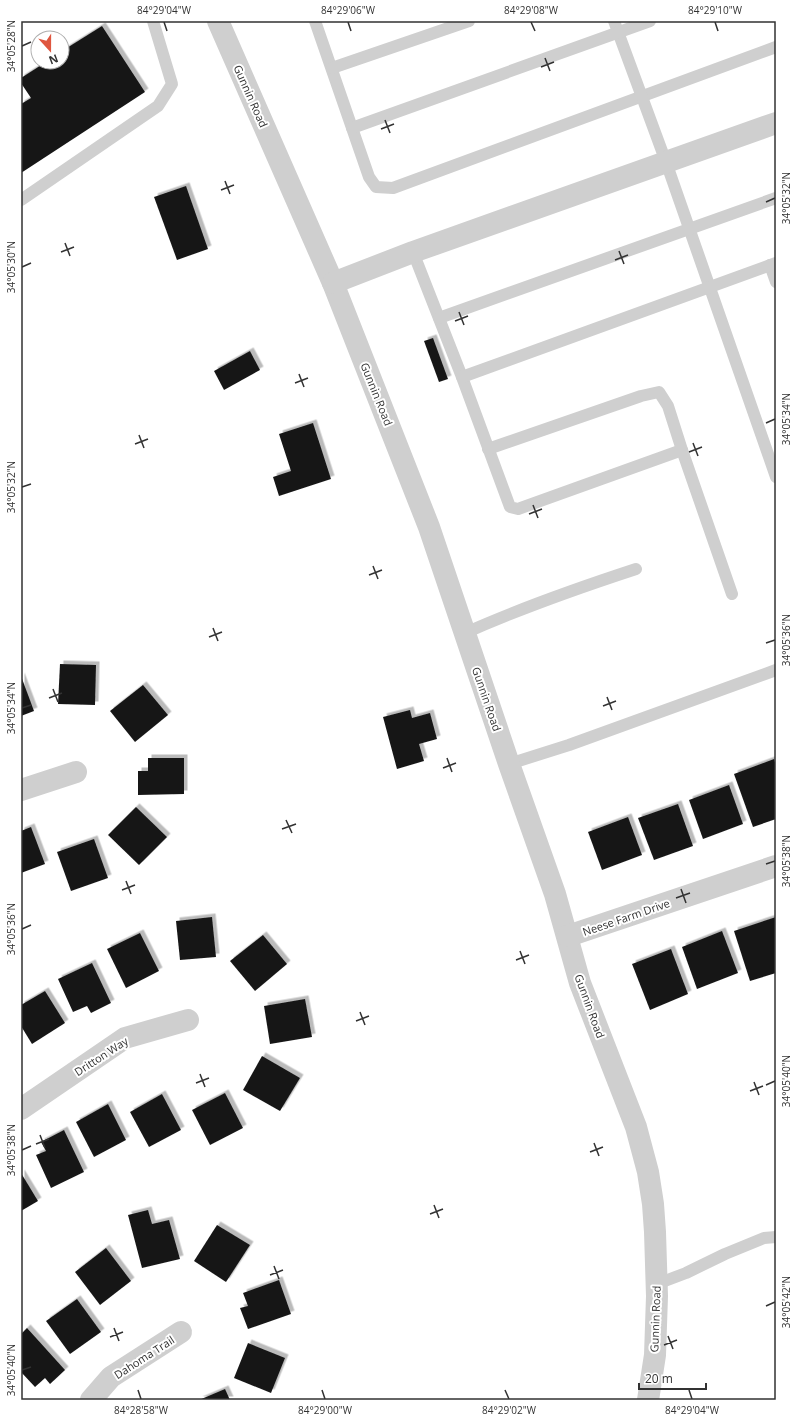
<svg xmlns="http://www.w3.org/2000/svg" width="797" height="1421" viewBox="0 0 797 1421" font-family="'Open Sans',sans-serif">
<defs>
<filter id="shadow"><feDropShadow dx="3.5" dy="-3.5" stdDeviation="0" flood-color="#0004"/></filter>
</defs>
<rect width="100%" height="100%" fill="#fff"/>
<g fill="#191919" filter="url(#shadow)">
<path d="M102 26 145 92 21 173V104L31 98 21 83V78L46 62H62V51Z"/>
<path d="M186 186 208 249 177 260 154 197Z"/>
<path d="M433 338 448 379 439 382 424 341Z"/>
<path d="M250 351 260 370 224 390 214 371Z"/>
<path d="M313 423 331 479 279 496 273 477 291 471 279 434Z"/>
<path d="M60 664 96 665 95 705 58 704Z"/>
<path d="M21 676 34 711 21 716Z"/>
<path d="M143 685 168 715 135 742 110 711Z"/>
<path d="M410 710 412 718 430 713 437 739 419 744 424 761 397 769 383 717Z"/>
<path d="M148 758H184V794L138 795V771H148Z"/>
<path d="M774 759 776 766V819L753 827 734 774Z"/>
<path d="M729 785 743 824 703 839 689 800Z"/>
<path d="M678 804 693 846 654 860 638 818Z"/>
<path d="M136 807 167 837 139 865 108 835Z"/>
<path d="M628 817 642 855 602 870 588 832Z"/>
<path d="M31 827 45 864 21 873V831Z"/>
<path d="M94 839 108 878 71 891 57 852Z"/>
<path d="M212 917 216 957 180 960 176 921Z"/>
<path d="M776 917V973L750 981 734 931Z"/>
<path d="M722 931 738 973 697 989 682 947Z"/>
<path d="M140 933 159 971 126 988 107 949Z"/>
<path d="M263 935 287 964 255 991 230 961Z"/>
<path d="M671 949 688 994 650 1010 632 964Z"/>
<path d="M92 963 111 1003 91 1013 87 1006 73 1012 58 979Z"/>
<path d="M45 991 65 1023 32 1044 21 1026V1005Z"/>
<path d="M305 999 312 1037 270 1044 264 1006Z"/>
<path d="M262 1056 300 1078 280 1111 243 1090Z"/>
<path d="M225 1093 243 1128 210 1145 192 1110Z"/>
<path d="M162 1094 181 1130 149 1147 130 1112Z"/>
<path d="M108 1104 126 1140 94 1157 76 1122Z"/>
<path d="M64 1130 84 1172 51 1188 36 1155 46 1151 41 1142Z"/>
<path d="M21 1173 38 1201 21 1211Z"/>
<path d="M148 1210 152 1224 169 1220 180 1259 142 1268 128 1215Z"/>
<path d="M217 1225 250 1245 226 1282 194 1261Z"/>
<path d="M106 1248 131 1281 100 1305 75 1272Z"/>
<path d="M279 1280 291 1314 248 1329 240 1308 248 1306 243 1293Z"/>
<path d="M77 1299 101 1332 70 1354 46 1321Z"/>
<path d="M27 1328 65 1370 50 1384 45 1378 35 1387 21 1372V1334Z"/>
<path d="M248 1343 285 1358 271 1393 234 1378Z"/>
<path d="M225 1389 230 1400H199Z"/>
</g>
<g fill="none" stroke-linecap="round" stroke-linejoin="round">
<g stroke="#cfcfcf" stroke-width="12">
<path d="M315 21 369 177 376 187 393 188 776 47"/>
<path d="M614 21 666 162 776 477"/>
<path d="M332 68 469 21"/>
<path d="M352 128 650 21"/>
<path d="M21 200 158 106 172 84 153 21"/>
<path d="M413 252 462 377 510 507 518 509 682 450"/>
<path d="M770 265 776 282"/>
<path d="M439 318 776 198"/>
<path d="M462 377 776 263"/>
<path d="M488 449 641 396 659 392 668 406 682 450 732 594"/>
<path d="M465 633C521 608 578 588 636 569"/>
<path d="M509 764 569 745 776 670"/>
<path d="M657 1284 686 1273 725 1254 764 1238 776 1237"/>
</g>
<g stroke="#cfcfcf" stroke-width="22">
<path d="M218 21 333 283 429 527 509 764 555 894 580 983 636 1127 648 1172 653 1204 655 1232 657 1296 655 1355 648 1400"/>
<path d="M333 283 413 252 776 123"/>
<path d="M21 790 76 772"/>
<path d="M568 936 776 866"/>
<path d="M21 1109 125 1038 188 1020"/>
<path d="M91 1400 111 1377 181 1332"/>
</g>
</g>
<path fill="none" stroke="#323232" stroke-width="1.5" d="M164 22 167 31M348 22 351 31M531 22 535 31M715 22 718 31M22 46 31 42M545 58 550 71M541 67 554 62M385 120 390 133M381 129 394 124M225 181 230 194M221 190 234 185M766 202 775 198M65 243 70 256M619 251 624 264M61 252 74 247M615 260 628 255M22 267 31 263M459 312 464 325M455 321 468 316M299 374 304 387M295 383 308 378M766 423 775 419M139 435 144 448M693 443 698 456M135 444 148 439M689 452 702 447M22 487 31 484M533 505 538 518M529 514 542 509M373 566 378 579M369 575 382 570M213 628 218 641M209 637 222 632M766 643 775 640M53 689 58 702M607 697 612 710M49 698 62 693M603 706 616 701M22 708 31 705M447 758 452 772M443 768 456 763M286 820 292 833M282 829 296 824M766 864 775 861M126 881 131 894M681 889 686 903M122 890 135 885M676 898 690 893M22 929 31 925M520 951 525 964M516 960 529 955M360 1012 365 1025M356 1021 369 1016M200 1074 205 1087M754 1082 759 1095M196 1083 209 1078M766 1085 775 1081M750 1091 763 1086M40 1135 45 1148M594 1143 599 1156M36 1144 49 1139M22 1150 31 1146M590 1152 603 1147M434 1205 439 1218M430 1214 443 1209M274 1266 279 1279M270 1275 283 1270M766 1306 775 1302M114 1328 119 1341M668 1336 673 1349M110 1337 123 1332M664 1345 677 1340M22 1370 31 1367M138 1390 141 1399M322 1390 325 1399M505 1390 509 1399M689 1390 692 1399"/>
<g text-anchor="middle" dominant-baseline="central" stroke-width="4" stroke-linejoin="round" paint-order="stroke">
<g font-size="11" fill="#323232" stroke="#fff">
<text transform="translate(251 96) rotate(66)">Gunnin Road</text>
<text transform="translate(377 394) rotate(68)">Gunnin Road</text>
<text transform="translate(487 699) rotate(71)">Gunnin Road</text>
<text transform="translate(626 917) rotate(-19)">Neese Farm Drive</text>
<text transform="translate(590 1006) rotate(70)">Gunnin Road</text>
<text transform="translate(101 1056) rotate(-33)">Dritton Way</text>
<text transform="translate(655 1319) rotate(-88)">Gunnin Road</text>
<text transform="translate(144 1357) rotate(-33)">Dahoma Trail</text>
</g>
</g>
<rect width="797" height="1421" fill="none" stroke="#ffffff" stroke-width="44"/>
<g transform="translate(50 50) rotate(159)"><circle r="19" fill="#ffffff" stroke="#adadad"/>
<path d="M0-3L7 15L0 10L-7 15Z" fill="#df563f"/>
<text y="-6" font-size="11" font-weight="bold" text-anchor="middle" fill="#323232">N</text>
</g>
<path d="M639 1383v6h67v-6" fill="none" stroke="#323232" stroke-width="2"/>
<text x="645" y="1383" font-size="12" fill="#323232" stroke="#ffffff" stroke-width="3" paint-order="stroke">20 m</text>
<rect x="22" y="22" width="753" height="1377" fill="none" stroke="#323232" stroke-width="1.5"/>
<g font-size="10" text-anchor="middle" fill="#323232">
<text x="164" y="14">84°29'04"W</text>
<text x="348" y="14">84°29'06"W</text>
<text x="531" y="14">84°29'08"W</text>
<text x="715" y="14">84°29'10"W</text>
<text transform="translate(11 46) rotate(-90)" y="4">34°05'28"N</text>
<text transform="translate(786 198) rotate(-90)" y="4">34°05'32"N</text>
<text transform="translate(11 267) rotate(-90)" y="4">34°05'30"N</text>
<text transform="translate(786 419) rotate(-90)" y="4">34°05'34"N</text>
<text transform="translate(11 487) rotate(-90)" y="4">34°05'32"N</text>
<text transform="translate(786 640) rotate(-90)" y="4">34°05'36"N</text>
<text transform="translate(11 708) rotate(-90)" y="4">34°05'34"N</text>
<text transform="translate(786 861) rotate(-90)" y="4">34°05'38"N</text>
<text transform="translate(11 929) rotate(-90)" y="4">34°05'36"N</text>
<text transform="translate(786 1081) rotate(-90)" y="4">34°05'40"N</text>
<text transform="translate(11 1150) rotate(-90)" y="4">34°05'38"N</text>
<text transform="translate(786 1302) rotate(-90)" y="4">34°05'42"N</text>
<text transform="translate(11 1370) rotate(-90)" y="4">34°05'40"N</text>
<text x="141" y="1414">84°28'58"W</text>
<text x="325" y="1414">84°29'00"W</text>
<text x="509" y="1414">84°29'02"W</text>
<text x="692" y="1414">84°29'04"W</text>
</g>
</svg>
